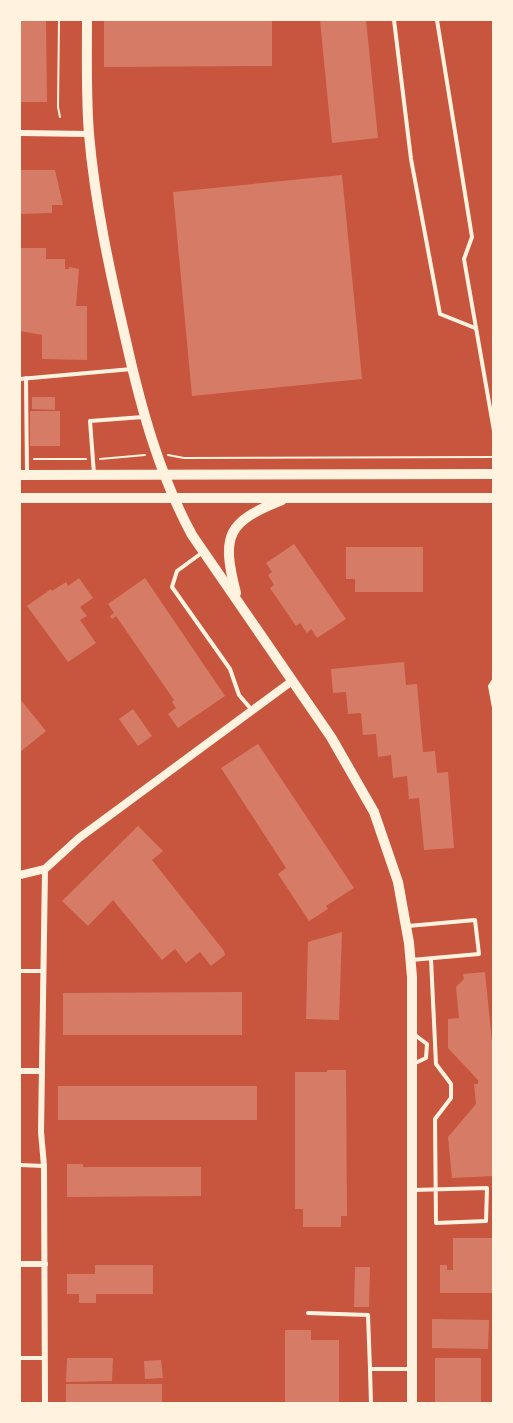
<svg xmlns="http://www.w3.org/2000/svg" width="513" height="1423" viewBox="0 0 513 1423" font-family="'PT Sans',sans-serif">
<rect width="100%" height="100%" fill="#c8553d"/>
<g fill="#d67c66">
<path d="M20 20H46L47 102H20Z"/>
<path d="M104 20H272V66L104 67Z"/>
<path d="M320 20H366L378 138 332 143Z"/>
<path d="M20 170H55L63 205H52V213L20 214Z"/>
<path d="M342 175 362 379 192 396 173 192Z"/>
<path d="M20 248H46V259H65V269H69V267L79 269 76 306H87V360L42 359V335L20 331Z"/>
<path d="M32 397H55V410L32 409Z"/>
<rect x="30" y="411" width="30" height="35"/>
<path d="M294 544 346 619 317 638 311 629 307 633 300 623 296 626 270 588 274 585 268 575 272 572 266 563Z"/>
<path d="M346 547H423V592H355V579H346Z"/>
<path d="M79 578 93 598 80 607 87 616 80 620 96 643 68 662 27 606 51 589 52 591 66 582 68 586Z"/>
<path d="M145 578 225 696 178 728 168 714 176 708 172 702 174 700 116 616 112 619 110 616 114 613 108 604Z"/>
<path d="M404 662 406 685 417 684 423 752 435 751 437 773 448 772 454 848 424 850 419 798 409 799 407 776 393 778 391 755 378 757 376 734 363 735 361 713 348 714 346 692 333 693 331 669Z"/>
<path d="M20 699 46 731 20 752Z"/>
<path d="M133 709 152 736 138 746 119 719Z"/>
<path d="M258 744 354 888 326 906 328 909 309 921 278 874 286 868 221 768Z"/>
<path d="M138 826 163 851 152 860 224 951 225 955 211 966 200 952 186 963 175 949 162 960 113 900 88 926 62 901Z"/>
<path d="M342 932 339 1020 306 1019 308 942Z"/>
<path d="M485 972 494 1062V1176L452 1178 448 1137 476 1104 474 1084H478V1080L448 1048V1019L459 1018 456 987 464 979 463 974Z"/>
<path d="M242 992V1035H63V993Z"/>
<path d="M327 1070H346L347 1216H341V1227H303V1209H295V1072H327Z"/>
<rect x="58" y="1086" width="199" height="34"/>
<path d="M67 1164H83V1167H201V1196L67 1197Z"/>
<path d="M453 1238H494V1293H440V1265H447V1270H453Z"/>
<path d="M95 1265H153V1294H96V1303H79V1294H67V1274H95Z"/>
<path d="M355 1267H370L369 1307H354Z"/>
<path d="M432 1319 489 1320 488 1349 432 1348Z"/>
<path d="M285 1330H311V1340H339V1404H285Z"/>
<path d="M67 1358H113L112 1381 66 1382Z"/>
<rect x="435" y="1358" width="46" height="46"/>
<path d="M161 1360 163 1378 145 1379 144 1361Z"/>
<rect x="66" y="1384" width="96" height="20"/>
</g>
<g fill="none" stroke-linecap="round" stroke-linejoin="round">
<g stroke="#fff3e0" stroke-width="2">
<path d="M59 20 58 107 60 117"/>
<path d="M168 455 184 458 494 457"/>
<path d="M34 459H86"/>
<path d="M100 459 145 455"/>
</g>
<g stroke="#fff3e0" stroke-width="4">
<path d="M394 20 411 159 440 314 475 328"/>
<path d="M437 20 472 237 464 259 494 431"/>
<path d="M26 378 27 473"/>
<path d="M20 379 132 369"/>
<path d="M94 474 90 421 143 417"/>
<path d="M203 552 177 571 172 587 230 669 239 695 251 709"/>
<path d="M494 680 490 686 494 708"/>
<path d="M408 926 475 920 479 954 411 960"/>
<path d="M20 971H43"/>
<path d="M413 1064 426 1058 427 1044 415 1035"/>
<path d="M20 1165 44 1166"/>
<path d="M413 1190 487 1188 486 1221 436 1223 435 1119 451 1098V1084L436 1064 431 959"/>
<path d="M308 1313 368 1315 370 1369"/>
<path d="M20 1358H45"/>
<path d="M371 1404 370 1369H412"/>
</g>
<g stroke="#fff3e0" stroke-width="6">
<path d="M20 133 89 134"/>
<path d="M45 869 41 1132 44 1166 45 1404"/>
<path d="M20 1071H42"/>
<path d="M20 1264H45"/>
</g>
<path stroke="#fff3e0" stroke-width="8" d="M20 875 45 869 79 838 292 681"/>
<g stroke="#fff3e0" stroke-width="10">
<path d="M87 20C87 58 86 96 89 134 95 204 110 272 126 341 141 408 159 474 192 535L331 737 374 812 398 882 409 943 412 977V1404"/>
<path d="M20 475 494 474"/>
<path d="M20 498H494"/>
<path d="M236 593C221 535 227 522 282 500"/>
</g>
</g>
<rect width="513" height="1423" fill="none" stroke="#fff3e0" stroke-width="42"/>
</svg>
